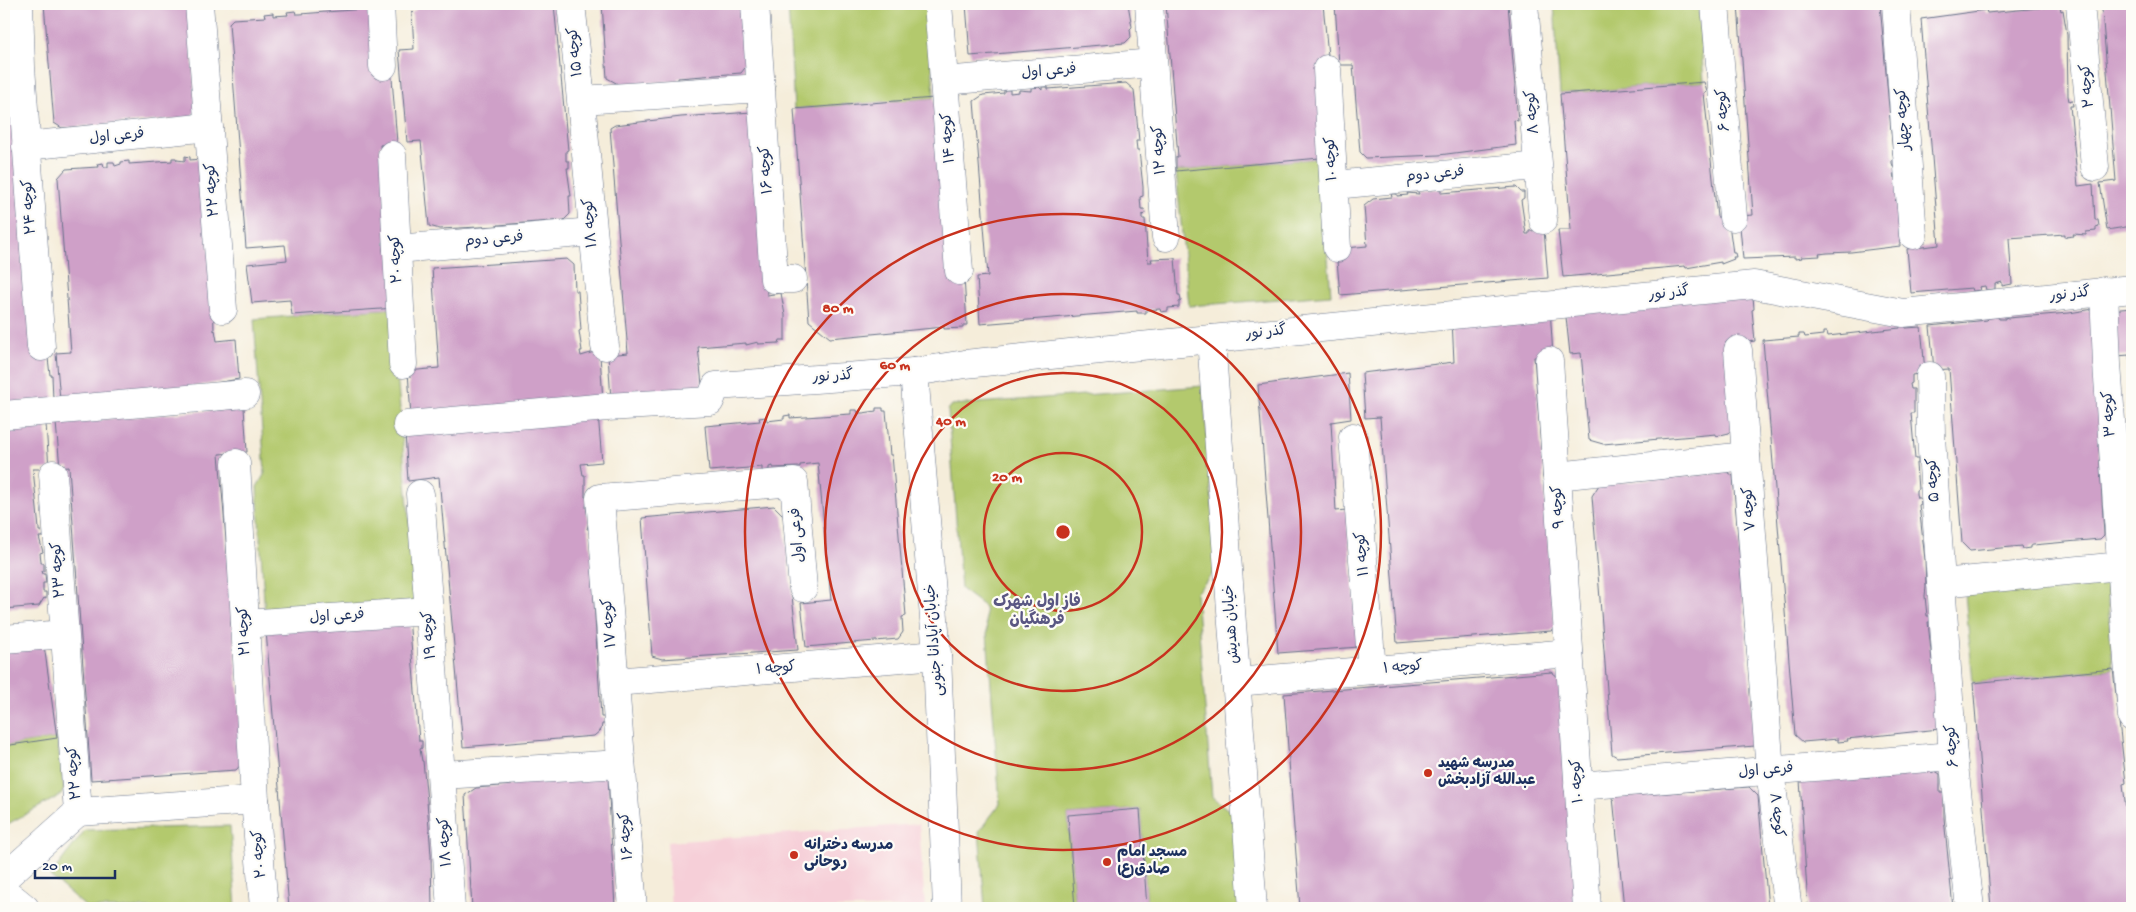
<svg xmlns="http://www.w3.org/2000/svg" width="2136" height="912" viewBox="0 0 2136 912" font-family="'Gochi Hand','Playpen Sans Arabic',sans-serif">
<rect width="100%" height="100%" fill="#fdfcf7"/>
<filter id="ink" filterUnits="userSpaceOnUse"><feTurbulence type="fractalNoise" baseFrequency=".02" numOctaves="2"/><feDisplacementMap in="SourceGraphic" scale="10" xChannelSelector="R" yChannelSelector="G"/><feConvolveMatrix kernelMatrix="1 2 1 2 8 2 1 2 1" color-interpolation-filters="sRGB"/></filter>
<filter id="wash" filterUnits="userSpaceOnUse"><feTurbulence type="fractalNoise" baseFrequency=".0096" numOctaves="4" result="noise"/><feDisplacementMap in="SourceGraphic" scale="20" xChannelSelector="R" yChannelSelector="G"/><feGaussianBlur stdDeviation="1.12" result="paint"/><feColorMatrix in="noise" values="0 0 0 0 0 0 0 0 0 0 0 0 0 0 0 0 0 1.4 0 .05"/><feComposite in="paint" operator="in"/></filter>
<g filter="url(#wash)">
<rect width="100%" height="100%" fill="#f5edda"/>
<path fill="#f6cfd8" d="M919 824 925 908H671L667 842Z"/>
<g fill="#b3c96d" stroke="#677c66">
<path d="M788 4H929L934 98 794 109Z"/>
<path d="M1554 4H1698L1704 82 1560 94Z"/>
<path d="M1320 158 1331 295 1189 306 1176 171Z"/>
<path d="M396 308 397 373 416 602 265 616 257 487 265 473 254 319Z"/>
<path d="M1203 386 1217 569 1196 593 1212 797 1235 815 1243 908H1147L1140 809 1068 815 1075 908H985L979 831 1000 804 985 607 961 589 948 410 952 405Z"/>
<path d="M2106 577 2113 669 1973 683 1965 593Z"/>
<path d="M57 738 64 789 61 795 4 826V746Z"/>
<path d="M230 826 236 908H87L50 876 85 830Z"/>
</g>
<g id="blocks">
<g fill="#cfa0c8">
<path d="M44 4H189L196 111 190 118 62 128 54 123Z"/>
<path d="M421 4H554L568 150 566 151V161H569V168H567L571 196H569L570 214 564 220 498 225V226L440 229 429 226 421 141 407 142 399 50 414 49 412 13Z"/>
<path d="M602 4H745L748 64 741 73 678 78V81L618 84 607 78Z"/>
<path d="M966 4H1128L1132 27 1130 29 1131 37 1125 43 970 56Z"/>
<path d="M1166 4H1323L1329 66 1320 158 1176 171V157H1178Z"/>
<path d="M1335 4H1508L1518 121 1514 120 1516 145 1439 155 1366 158 1360 152 1353 65H1339Z"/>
<path d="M1738 4H1880L1893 154 1895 159 1892 160V163L1893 167H1895L1896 174H1893L1894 178 1896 177 1898 199 1895 200 1897 202 1900 246 1851 252 1827 253 1819 254 1820 256 1801 257 1802 258 1795 259V257L1743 259 1739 216 1753 215Z"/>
<path d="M2110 4H2132V226L2107 230 2100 183 2116 181 2102 10 2105 5Z"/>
<path d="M2048 5 2060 7 2061 11 2063 10 2067 34 2068 96 2069 101 2072 100 2073 106H2070L2078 186 2093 184 2095 220H2098L2099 226 2096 227V231L2086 232V235L2073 234 2074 236 2065 237V234L2009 238 2012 284 2002 286V282L1995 284V289L1986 290 1985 286 1979 287 1980 290 1973 291 1972 288 1911 293 1907 249 1939 245 1921 19 1986 10 1987 13 2039 8 2044 6V8L2048 7Z"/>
<path d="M365 9 370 13 390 52 397 143 380 145 396 308 292 315 290 300 252 303 247 264 287 260 285 245 246 248 229 23 233 19 265 17 264 14 273 13V16L288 15 287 12 295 11 296 14H300Z"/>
<path d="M4 38 11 44 50 375H52L53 400 4 403Z"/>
<path d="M1704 82 1707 92 1704 93 1717 217H1728L1733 253H1735L1736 257H1733L1734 259 1721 264V262L1686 268 1685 266 1563 277 1558 230H1571L1560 94Z"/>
<path d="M1126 83 1134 90 1139 141H1136L1137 150H1139L1143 187V196L1140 197 1141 209H1144L1145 214 1142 215V219H1145L1148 262H1152L1151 259 1175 258 1178 295H1180L1181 301 1179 302V307L1168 308V311L1161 312 1160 309 1146 310V313H1137V311L980 324 977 277 988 276 974 101 983 95 1004 93V90H1010V93L1019 92V90L1031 91V88L1039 87 1042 90V87H1048V89Z"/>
<path d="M934 98 964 277 967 325H963V328L944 329V327L830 338 809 321 794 109Z"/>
<path d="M752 112 767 295 781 293 785 315V340H780L779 343 758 344V342L746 345V343L698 347 703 394 611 400 608 355 628 353 610 128 615 125 681 117Z"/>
<path d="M185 156 190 157V160L200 159 213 295 214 331 215 330 217 341 236 339 239 379 185 388 60 400 56 353 71 352 58 178 66 169 98 167 97 164 103 163 104 167H108V162H114L115 166 121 164V162L129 161V164L172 161V158H176L177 160 185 161Z"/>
<path d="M1516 187 1521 192H1524V198L1521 200 1526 234H1529V231L1544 230 1548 278 1340 295 1336 249 1367 246 1364 206 1373 199 1392 197 1391 194H1397V196L1408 195 1407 193 1419 194 1417 190 1441 189V193Z"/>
<path d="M567 259 574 265 575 291H578L581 330 579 331 582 351H580L581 356 594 352 595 355H600L603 401 411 417 408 371 439 368 432 268Z"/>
<path d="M1753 296 1754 309 1752 310 1755 341 1732 344 1731 342H1726L1732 428 1729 433 1716 436V434L1603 444 1589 440 1581 353 1570 354 1565 308Z"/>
<path d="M1550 308 1553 356 1534 357 1555 628 1551 631 1397 643 1380 417 1365 418 1362 373 1454 362 1452 319Z"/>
<path d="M2100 308 2099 448 2104 535 2100 539 2033 545 2030 546V548L2023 549 2022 546 1970 551 1962 543 1949 369 1934 370 1930 326 1987 320 1989 318 1998 317 1999 319H2005V317L2008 318 2069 313Z"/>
<path d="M2132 308V378H2131L2129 355 2117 356 2110 310Z"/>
<path d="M1900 325H1905L1906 328 1921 327 1923 348 1925 373 1912 375V383L1910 384 1911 389H1914V413H1911L1915 459H1918V464H1916L1918 489 1916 490V494L1917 498H1920L1921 504 1919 505 1925 560 1926 587 1925 596 1927 616H1930L1931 622H1928L1939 729 1847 739 1848 741 1838 742V739L1803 742 1795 735 1763 340 1799 337V334H1804L1805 337 1823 335V332H1827L1828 336 1900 328Z"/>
<path d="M1348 373 1351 419 1331 422 1336 511 1346 510 1359 647 1278 653 1258 385Z"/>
<path d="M244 408 247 452 219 454 244 761 236 770 91 780 69 467 60 468 56 423Z"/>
<path d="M876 408H883V411H886L890 455H892L906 616 902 617 903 632 898 639 806 647 801 603 831 600 818 463 800 465V467L773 468V466L769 467V470L762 471V467L709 471 705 426 760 421 759 418 766 417 767 421 784 419V416L790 415V418L851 414V410H857L858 413H863L876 411Z"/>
<path d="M598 413 602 462 581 464 583 475H585V497H587L586 507 589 522 587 529H589L591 552 601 717H604L605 724H602L601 730 594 736 463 747 439 477 408 481 405 432Z"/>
<path d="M46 424 49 469H33L39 529V531H41L42 537H39L43 552 40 553 41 561V563H44V571H42L43 574H45L46 583H43V592H46V599L44 598 39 606 4 609V427Z"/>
<path d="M1728 472 1733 476 1755 746 1617 757 1612 754 1592 496 1599 485Z"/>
<path d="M774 506 783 515 798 650 662 659 652 656 642 518Z"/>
<path d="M409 617 419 741H422V748L420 749 422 761H423L427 801 431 855 432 908H289L266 631Z"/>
<path d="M44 645 57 738 4 746V651Z"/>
<path d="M2113 669 2126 783 2123 784 2131 852 2132 908H1991L1973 683Z"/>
<path d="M1552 672 1559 678 1577 908H1300L1284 694Z"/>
<path d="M1931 771 1932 773 1935 771 1940 774V793H1944V818L1953 908H1808L1800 780 1869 777Z"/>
<path d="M608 777 615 908H472L465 795 476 788 512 785V782Z"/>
<path d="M1749 787 1758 796 1768 908H1624L1613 797Z"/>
<path d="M1140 809 1147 908H1075L1068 815Z"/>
</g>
</g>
</g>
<g filter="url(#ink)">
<use href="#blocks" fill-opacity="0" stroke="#677289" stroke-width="1"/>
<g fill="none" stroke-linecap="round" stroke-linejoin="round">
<defs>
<g id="minor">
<path d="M19 4 21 67 41 347"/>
<path d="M199 4 223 309"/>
<path d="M380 4 383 66"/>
<path d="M571 4C584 118 592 232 605 346"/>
<path d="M755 4 774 279H793"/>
<path d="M938 4 959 271"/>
<path d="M1149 4 1166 237"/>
<path d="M1524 4 1543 220"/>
<path d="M1715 4 1733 217"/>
<path d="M1896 4 1913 235"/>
<path d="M2080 4 2095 167"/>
<path d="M1327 69 1337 248"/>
<path d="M944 81 1153 63"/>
<path d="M582 100 761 88"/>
<path d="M26 146 209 127"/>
<path d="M392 155 403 364"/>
<path d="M1334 185 1537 166"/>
<path d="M397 249 592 232"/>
<path d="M2104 291 2107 364 2132 717"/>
<path d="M1211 339 1253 908"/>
<path d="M1738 350 1770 771 1787 902"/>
<path d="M1549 361 1587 908"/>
<path d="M914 372 937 655 947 908"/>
<path d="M1930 376 1931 437 1953 756 1970 908"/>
<path d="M4 415 245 394"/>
<path d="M407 425 607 407 710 401 716 386 914 372 965 364 1070 353 1754 285 1903 313 2132 289"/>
<path d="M1353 437 1372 670"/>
<path d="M236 463 255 800 264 908"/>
<path d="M1557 476 1746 456"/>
<path d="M420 494 451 908"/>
<path d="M1941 583 2121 566"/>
<path d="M245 624 428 611"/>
<path d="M4 639 64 634"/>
<path d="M615 682 937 655"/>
<path d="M1236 682 1569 653"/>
<path d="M442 775 621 764"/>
<path d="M1578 786 1953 756"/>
<path d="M78 812 255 800"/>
<path d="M4 878 78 812 53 474"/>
<path d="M4 891 25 908"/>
<path d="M633 908 600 498 794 482 803 588"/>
</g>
</defs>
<use href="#minor" stroke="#677289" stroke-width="29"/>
<use href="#minor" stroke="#fff" stroke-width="28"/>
</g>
</g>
<g fill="none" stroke="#c8321e" stroke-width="2.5">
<circle cx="1063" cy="532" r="79"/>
<circle cx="1063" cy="532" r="159"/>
<circle cx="1063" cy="532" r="238"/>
<circle cx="1063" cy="532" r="318"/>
</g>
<g fill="#c8321e" stroke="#fdfcf7" stroke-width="2">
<circle cx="1428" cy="773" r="5"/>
<circle cx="794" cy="855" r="5"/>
<circle cx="1107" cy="862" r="5"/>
</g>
<g text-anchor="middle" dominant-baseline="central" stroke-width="4.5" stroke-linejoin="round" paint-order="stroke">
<g font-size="15" fill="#1b2f5e" stroke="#fdfcf7">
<text transform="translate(576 52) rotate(-96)">کوچه ۱۵</text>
<text transform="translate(1049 72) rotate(-5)">فرعی اول</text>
<text transform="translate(2088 86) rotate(-95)">کوچه ۲</text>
<text transform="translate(1724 110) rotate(-95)">کوچه ۶</text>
<text transform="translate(1533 112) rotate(-95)">کوچه ۸</text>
<text transform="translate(1904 119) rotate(-94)">کوچه چهار</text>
<text transform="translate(117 137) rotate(-6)">فرعی اول</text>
<text transform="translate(949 138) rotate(-94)">کوچه ۱۴</text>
<text transform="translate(1160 150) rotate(-94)">کوچه ۱۲</text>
<text transform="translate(1332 159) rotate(-93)">کوچه ۱۰</text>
<text transform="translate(767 170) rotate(-94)">کوچه ۱۶</text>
<text transform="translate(1435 175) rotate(-6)">فرعی دوم</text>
<text transform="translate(213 190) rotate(-94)">کوچه ۲۲</text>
<text transform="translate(30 207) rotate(-94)">کوچه ۲۴</text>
<text transform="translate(591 223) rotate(-95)">کوچه ۱۸</text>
<text transform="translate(494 240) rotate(-5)">فرعی دوم</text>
<text transform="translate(397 259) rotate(-93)">کوچه ۲۰</text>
<text transform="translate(1669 294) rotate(-6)">گذر نور</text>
<text transform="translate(2070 295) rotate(-6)">گذر نور</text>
<text transform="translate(1266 333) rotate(-6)">گذر نور</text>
<text transform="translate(833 377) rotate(-3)">گذر نور</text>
<text transform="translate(2110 414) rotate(-94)">کوچه ۳</text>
<text transform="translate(1934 480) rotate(-94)">کوچه ۵</text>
<text transform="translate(1559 507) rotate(-94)">کوچه ۹</text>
<text transform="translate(1750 509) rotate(-94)">کوچه ۷</text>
<text transform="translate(798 535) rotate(-95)">فرعی اول</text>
<text transform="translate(1363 554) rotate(-95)">کوچه ۱۱</text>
<text transform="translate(59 570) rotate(-94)">کوچه ۲۳</text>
<text transform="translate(337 617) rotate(-4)">فرعی اول</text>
<text transform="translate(610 623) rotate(-95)">کوچه ۱۷</text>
<text transform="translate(1232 624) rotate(-94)">خیابان هدیش</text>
<text transform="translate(245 631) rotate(-93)">کوچه ۲۱</text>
<text transform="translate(430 635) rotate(-95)">کوچه ۱۹</text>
<text transform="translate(935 640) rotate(-94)">خیابان آپادانا جنوبی</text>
<text transform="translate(1403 668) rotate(-5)">کوچه ۱</text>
<text transform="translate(776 669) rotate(-5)">کوچه ۱</text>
<text transform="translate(1953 746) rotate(-95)">کوچه ۶</text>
<text transform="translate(1766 771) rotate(-5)">فرعی اول</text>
<text transform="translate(75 773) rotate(-95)">کوچه ۲۲</text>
<text transform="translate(1578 781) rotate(-94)">کوچه ۱۰</text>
<text transform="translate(1776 815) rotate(83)">کوچه ۸</text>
<text transform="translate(627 836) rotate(-95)">کوچه ۱۶</text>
<text transform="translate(446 842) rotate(-94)">کوچه ۱۸</text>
<text transform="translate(260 854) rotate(-95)">کوچه ۲۰</text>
</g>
<g font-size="15" font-weight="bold" fill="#1b2f5e" stroke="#fdfcf7" text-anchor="start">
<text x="1438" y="764">مدرسه شهید<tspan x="1438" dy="17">عبدالله آزادبخش</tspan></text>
<text x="804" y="846">مدرسه دخترانه<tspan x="804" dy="17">روحانی</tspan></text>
<text x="1117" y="853">مسجد امام<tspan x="1117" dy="17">صادق(ع)</tspan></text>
</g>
<g font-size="16" font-weight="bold" fill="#5a5783" stroke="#fdfcf7">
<text x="1037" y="603">فاز اول شهرک<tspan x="1037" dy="18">فرهنگیان</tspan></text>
</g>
</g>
<circle cx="1063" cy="532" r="8" fill="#c8321e" stroke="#fdfcf7" stroke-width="2.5"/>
<g font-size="15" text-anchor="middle" font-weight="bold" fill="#c8321e" stroke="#fdfcf7" stroke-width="4.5" stroke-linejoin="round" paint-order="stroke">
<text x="838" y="312">80 m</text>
<text x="895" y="369">60 m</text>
<text x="951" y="425">40 m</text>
<text x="1007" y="481">20 m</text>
</g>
<rect width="2136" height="912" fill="none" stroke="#fdfcf7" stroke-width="20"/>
<path d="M35 870v8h80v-8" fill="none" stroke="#1b2f5e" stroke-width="2.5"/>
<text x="42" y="870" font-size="15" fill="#1b2f5e" stroke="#fdfcf7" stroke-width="4" paint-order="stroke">20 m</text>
</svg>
